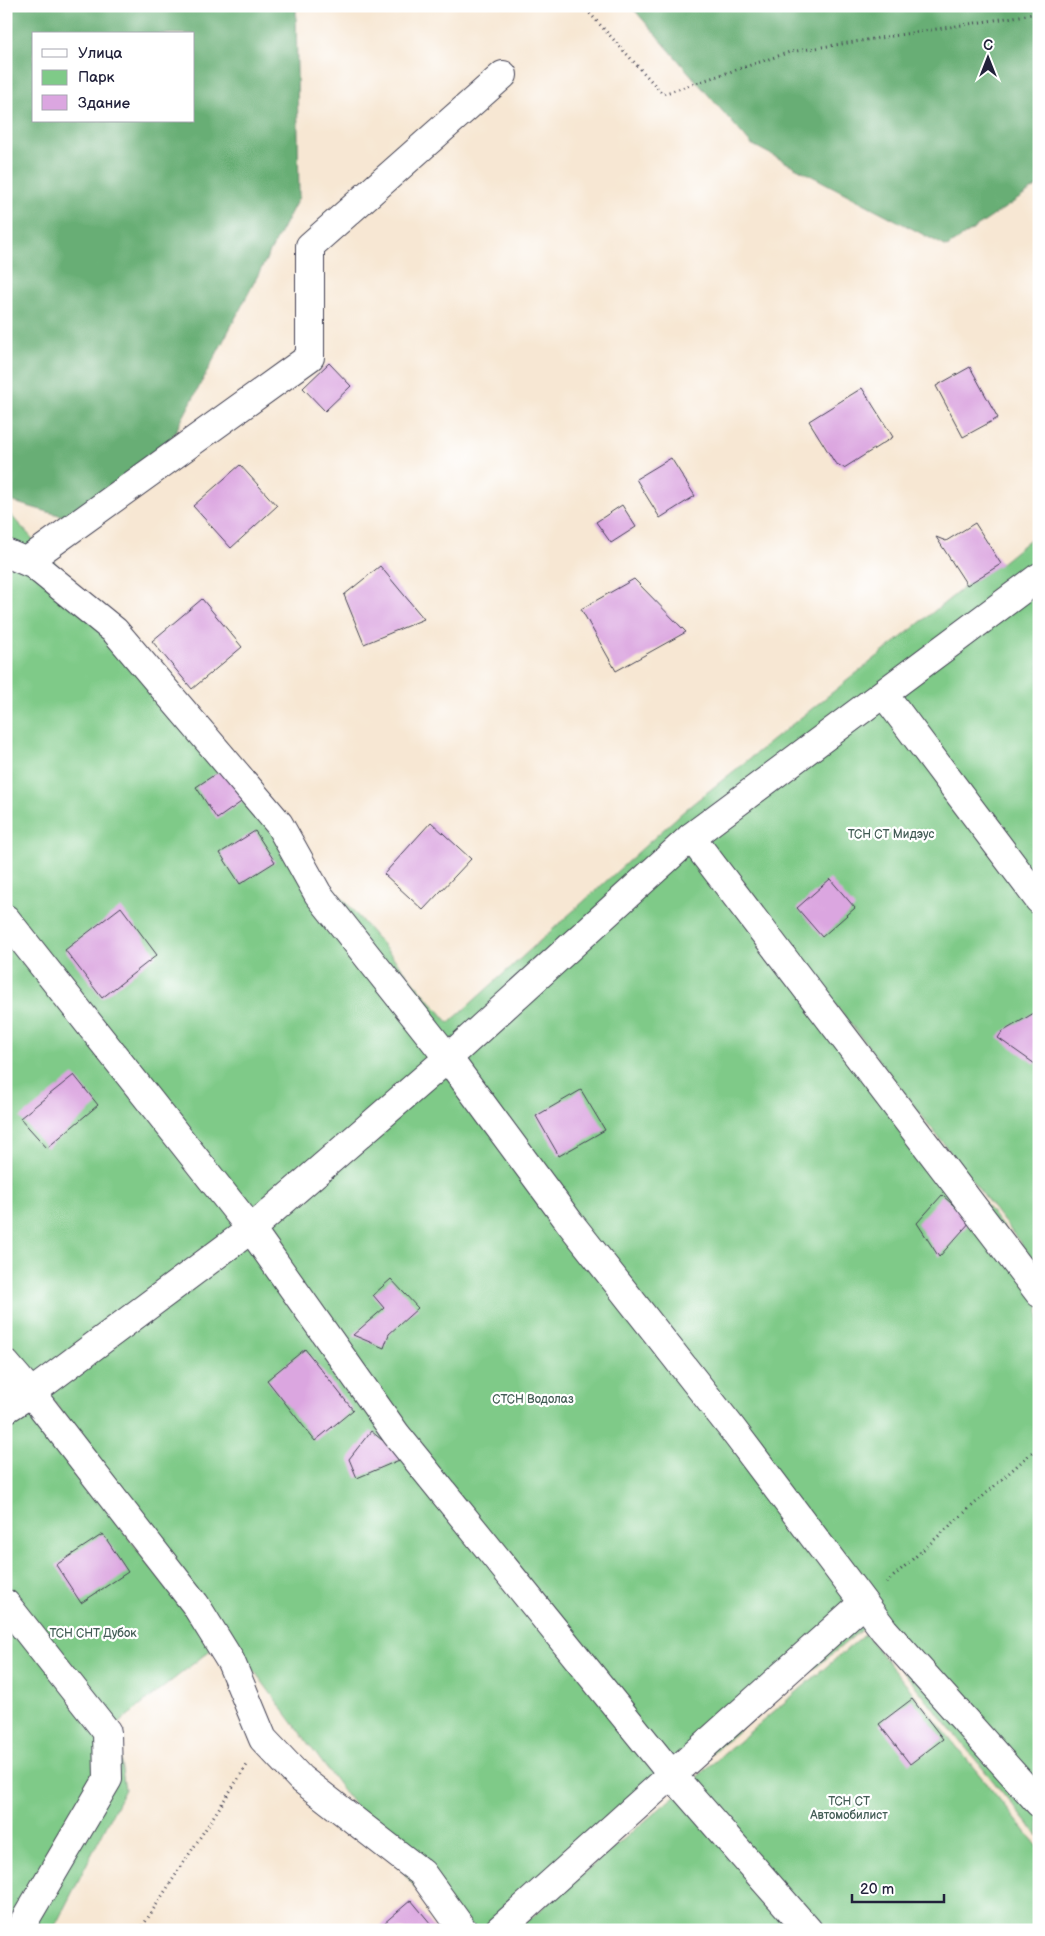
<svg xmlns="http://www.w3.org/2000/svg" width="1045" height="1936" viewBox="0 0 1045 1936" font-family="'Balsamiq Sans',sans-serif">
<rect width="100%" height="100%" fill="#fff"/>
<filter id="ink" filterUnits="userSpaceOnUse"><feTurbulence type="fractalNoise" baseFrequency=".02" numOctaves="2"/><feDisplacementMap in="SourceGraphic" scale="10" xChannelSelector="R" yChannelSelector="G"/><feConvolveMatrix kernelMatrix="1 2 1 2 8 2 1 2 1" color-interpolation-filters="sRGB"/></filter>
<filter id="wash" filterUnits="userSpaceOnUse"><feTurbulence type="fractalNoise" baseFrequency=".0096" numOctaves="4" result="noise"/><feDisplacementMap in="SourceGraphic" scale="20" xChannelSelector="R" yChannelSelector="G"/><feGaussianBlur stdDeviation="1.12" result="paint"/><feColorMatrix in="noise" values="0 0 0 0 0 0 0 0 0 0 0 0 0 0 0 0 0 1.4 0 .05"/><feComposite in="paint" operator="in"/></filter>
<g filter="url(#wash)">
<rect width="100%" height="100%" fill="#f7e7d3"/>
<g fill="#7fca88" stroke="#507662">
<path d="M6 510 80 590 449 1023 685 810 967 585 1001 563 1039 532V1267L737 877 1039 1275V1837L866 1626 496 1930H444L414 1886 6 1337Z"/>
<path d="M6 1378 213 1648 115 1726 125 1789 53 1930H6Z"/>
<path d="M865 1634 1039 1848V1930H517Z"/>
</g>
<g fill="#67ae74" stroke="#446858" fill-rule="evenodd">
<path d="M6 6H296L299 197 157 467 66 517 6 500ZM34 34H194V121H34Z"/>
<path d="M631 6H1039V185L947 247 751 144Z"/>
</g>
<g id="blocks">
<g fill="#dba6e0">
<path d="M329 363 351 386 325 411 303 388Z"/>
<path d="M970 367 998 418 963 437 936 386Z"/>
<path d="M862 388 893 437 844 468 835 463 809 421Z"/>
<path d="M671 458 695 496 660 518 636 479Z"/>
<path d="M240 465 277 506 231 548 193 506Z"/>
<path d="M622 505 636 527 611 543 596 522Z"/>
<path d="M975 523 1001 564 967 585 936 537 946 541Z"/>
<path d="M380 566 424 619 364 644 344 595Z"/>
<path d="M634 579 686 632 616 671 581 609Z"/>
<path d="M202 599 242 647 192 689 152 641Z"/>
<path d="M223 769 244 800 217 819 196 787Z"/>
<path d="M431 822 471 859 423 910 384 874Z"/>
<path d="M255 831 275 862 240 884 220 853Z"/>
<path d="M830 879 855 908 822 937 797 908Z"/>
<path d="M121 907 157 955 102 998 65 950Z"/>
<path d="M1039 1010V1061L1035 1064 998 1038 1002 1032Z"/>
<path d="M74 1075 98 1105 47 1148 20 1118Z"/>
<path d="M581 1090 605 1130 559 1156 536 1116Z"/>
<path d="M942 1195 971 1221 939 1257 917 1223Z"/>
<path d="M391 1279 418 1308 389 1334 384 1348 353 1335 384 1308 373 1295Z"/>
<path d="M305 1349 353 1410 315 1441 267 1380Z"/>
<path d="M371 1431 404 1458 357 1478 349 1459Z"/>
<path d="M103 1534 128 1572 81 1603 56 1565Z"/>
<path d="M912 1699 943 1739 910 1764 879 1724Z"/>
<path d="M411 1900 436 1930H376Z"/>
</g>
</g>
</g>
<g filter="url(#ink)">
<use href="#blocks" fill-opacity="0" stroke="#424052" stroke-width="1"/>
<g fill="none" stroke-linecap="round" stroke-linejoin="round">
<defs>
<g id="minor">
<path d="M6 553 34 565 115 631 279 824 318 894 448 1058 570 1223 730 1426 884 1630 1039 1803"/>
<path d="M27 561 310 357V246L503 75"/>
<path d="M884 694 1039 900"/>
<path d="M691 837 1039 1293"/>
<path d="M6 919 251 1229 396 1434 672 1775 808 1930"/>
<path d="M6 1364 31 1393 195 1604 231 1662 263 1739 300 1778 422 1873 463 1930"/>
<path d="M6 1409 31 1393 251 1229 448 1058 691 837 1039 577"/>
<path d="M6 1604 107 1732 108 1779 19 1930"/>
<path d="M499 1930 863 1603"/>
</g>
</defs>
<use href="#minor" stroke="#424052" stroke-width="30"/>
<g stroke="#424052" stroke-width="3" stroke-dasharray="1 4" stroke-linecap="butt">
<path d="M583 6 663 94 790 52 1039 13"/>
<path d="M886 1583 1039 1446"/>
<path d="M140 1930 247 1765"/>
</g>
<use href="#minor" stroke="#fff" stroke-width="28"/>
</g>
</g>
<g text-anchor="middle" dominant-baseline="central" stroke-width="4.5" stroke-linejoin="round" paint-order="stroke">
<g font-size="12" fill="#435d56" stroke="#fff">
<text x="891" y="834">ТСН СТ Мидэус</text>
<text x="533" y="1399">СТСН Водолаз</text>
<text x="93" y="1633">ТСН СНТ Дубок</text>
<text x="849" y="1801">ТСН СТ<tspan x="849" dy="14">Автомобилист</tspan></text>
</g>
</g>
<rect width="1045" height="1936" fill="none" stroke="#fff" stroke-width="25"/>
<rect x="32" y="32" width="162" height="90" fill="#ffffff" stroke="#a7a7b1"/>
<rect x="42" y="49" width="25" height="8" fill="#ffffff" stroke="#a7a7b1"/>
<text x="78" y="58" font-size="15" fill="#22223b">Улица</text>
<rect x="42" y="70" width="25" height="15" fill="#7fca88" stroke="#a7a7b1"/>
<text x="78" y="82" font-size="15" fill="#22223b">Парк</text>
<rect x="42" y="95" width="25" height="15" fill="#dba6e0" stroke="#a7a7b1"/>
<text x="78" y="108" font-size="15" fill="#22223b">Здание</text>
<g transform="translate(988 58)" stroke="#ffffff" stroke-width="4" paint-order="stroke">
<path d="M0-4L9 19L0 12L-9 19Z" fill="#22223b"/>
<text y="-8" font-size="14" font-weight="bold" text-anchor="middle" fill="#22223b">С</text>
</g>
<path d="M852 1894v8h92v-8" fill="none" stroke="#22223b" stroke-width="2.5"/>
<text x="860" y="1894" font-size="15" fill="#22223b" stroke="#ffffff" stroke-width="4" paint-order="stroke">20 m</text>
</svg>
